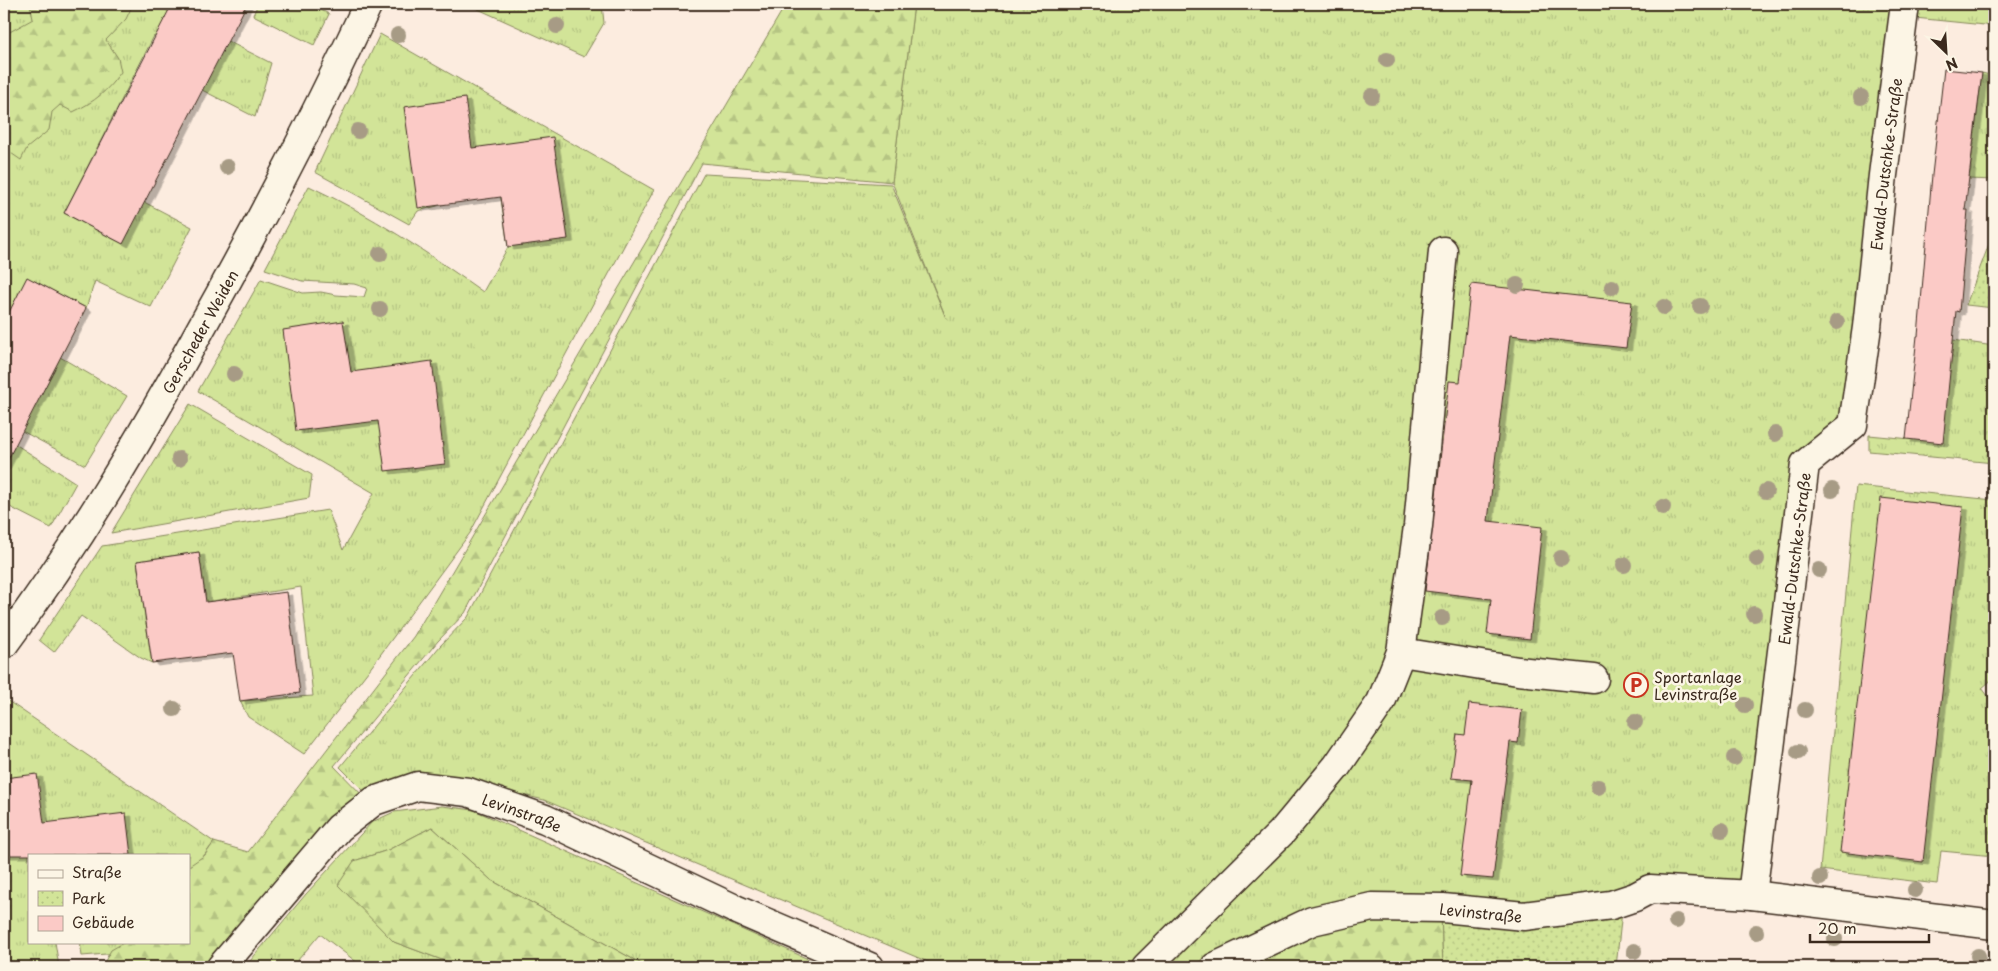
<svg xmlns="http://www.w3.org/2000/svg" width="1998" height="971" viewBox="0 0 1998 971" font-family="'Playpen Sans',sans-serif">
<defs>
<pattern id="grass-tufts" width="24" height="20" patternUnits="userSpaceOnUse" patternTransform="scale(1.25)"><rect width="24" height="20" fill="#d2e498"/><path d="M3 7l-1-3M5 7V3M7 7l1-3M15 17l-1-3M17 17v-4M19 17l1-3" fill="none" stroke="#b5c483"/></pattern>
<pattern id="forest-firs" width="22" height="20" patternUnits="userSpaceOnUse" patternTransform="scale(1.25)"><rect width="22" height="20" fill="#d2e498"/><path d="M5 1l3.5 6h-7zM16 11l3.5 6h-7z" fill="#b5c483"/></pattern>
<pattern id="park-dots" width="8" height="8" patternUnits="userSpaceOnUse" patternTransform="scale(1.25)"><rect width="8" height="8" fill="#d2e498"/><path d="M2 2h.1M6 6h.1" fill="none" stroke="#b5c483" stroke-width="1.8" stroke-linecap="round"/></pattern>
<filter id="shadow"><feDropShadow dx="5.5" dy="3" stdDeviation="0" flood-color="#0004"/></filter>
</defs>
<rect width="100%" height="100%" fill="#fcecdf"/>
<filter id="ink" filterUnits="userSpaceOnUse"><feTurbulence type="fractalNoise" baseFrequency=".02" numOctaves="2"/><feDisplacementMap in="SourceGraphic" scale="10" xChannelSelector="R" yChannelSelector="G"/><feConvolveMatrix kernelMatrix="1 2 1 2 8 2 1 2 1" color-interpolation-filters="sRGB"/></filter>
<g filter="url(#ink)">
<g fill="url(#grass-tufts)" stroke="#86875b">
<path d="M4 4H154L271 63 255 117 202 90 217 60 154 36 64 213 123 243 144 202 192 227 151 307 95 281 86 308 27 278 4 322Z"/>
<path d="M258 4H309L329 14 314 45 253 15Z"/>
<path d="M467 4H602L604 23 584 57Z"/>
<path d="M914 4H1897L1847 422 1797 462 1751 892 1533 909 1438 899 1219 955 1201 967H940L544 800 474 783 369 796 340 767 440 646 468 617 704 174 891 184 946 318 892 182Z"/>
<path d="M1916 4H1963L1994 7V26L1915 18Z"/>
<path d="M380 34 654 190 470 533 372 666 304 754 248 717 240 701 313 696 301 587 206 602 199 552 137 561 152 663 141 658 81 616 54 652 39 640 102 546 328 510 343 550 374 493 198 391 261 279 303 293 321 292 336 295 364 297 367 288 354 284 302 281 265 269 309 186C371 215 427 252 483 292L508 247 500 192 479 195 418 211 409 224 315 172Z"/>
<path d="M1982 73 1994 76V180L1969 179Z"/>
<path d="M1953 340 1994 346V463L1869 451V435L1942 442Z"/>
<path d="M60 357 127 396 85 465 22 431Z"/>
<path d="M190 404 312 475 309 498 111 533Z"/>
<path d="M15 444 76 483 51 528 4 504V469Z"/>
<path d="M1856 486 1994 500V678L1982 688 1994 704V856L1941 851 1937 884 1820 870Z"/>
<path d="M8 701 214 842 189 876V855H29V942H55L59 967H17L4 957V706Z"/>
<path d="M442 806 474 810 826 967H647L491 880 432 827 388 850 354 861 394 942 461 967H363L320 934 292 967H245L306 894 372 822 394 812Z"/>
<path d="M80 942H138L131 952 82 956Z"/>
</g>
<g fill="url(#forest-firs)" stroke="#86875b">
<path d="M30 4H133L126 19 106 40 118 58 121 72C106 92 96 101 73 112L60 105 52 112 49 130 27 148 21 160 5 149 4 151V39L6 34 33 19Z"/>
<path d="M786 4H914L892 182 702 163 465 613 438 641 334 766 367 800 210 967H104V963L111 950 125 942H189V866L205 855 214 842 248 852 414 636Z"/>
<path d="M432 827 491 880 647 967H461L394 942 338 885 354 861 388 850Z"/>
<path d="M1441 912 1443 967H1224L1314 927Z"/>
</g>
<g fill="url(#park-dots)" stroke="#86875b">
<path d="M1994 231V308L1966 305Z"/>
<path d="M1622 911 1616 967H1443L1441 912Z"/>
</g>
<g fill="#fbcac6" stroke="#3b2a1e" filter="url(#shadow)">
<path d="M172 4H247L123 244 64 213Z"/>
<path d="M1944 69 1982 73 1965 210H1968L1959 312 1956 311 1943 443 1906 439 1917 336H1918L1932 175Z"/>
<path d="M465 98 472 148 553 137 568 239 508 247 501 197 418 208 404 107Z"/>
<path d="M27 277 86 308 4 467V322Z"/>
<path d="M1471 284 1632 302 1626 348 1510 335 1488 521 1542 527 1530 639 1487 634 1491 599 1425 591 1449 381 1460 382Z"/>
<path d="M343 321 351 372 432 361 445 464 385 471 378 421 296 431 283 330Z"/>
<path d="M1881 498 1963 507 1923 862 1840 852Z"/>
<path d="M199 552 206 602 287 592 300 693 240 701 233 653 152 663 137 561Z"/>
<path d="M1469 704 1522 710 1518 743 1510 742 1493 879 1460 876 1472 780 1451 778 1457 734 1465 735Z"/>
<path d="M37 774 44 823 126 813 131 855H4V778Z"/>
</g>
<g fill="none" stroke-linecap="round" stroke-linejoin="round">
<defs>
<g id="minor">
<path id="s1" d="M4 644C78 545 141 438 200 330 260 223 316 115 368 4"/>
<path d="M1401 652 1518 671 1594 679"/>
<path id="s2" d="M1752 895 1805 464 1853 425 1867 327 1883 175 1905 4"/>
<path id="s3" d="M221 967 339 828 374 801 418 786 468 792 545 819 735 909 870 967"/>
<path d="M1146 967 1282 832 1337 766 1381 702 1401 652 1418 526 1443 251"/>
<path id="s4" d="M1215 967 1312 921 1372 907 1443 908 1524 916 1611 905 1635 897 1650 889 1752 895 1994 925"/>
</g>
</defs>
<use href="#minor" stroke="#3b2a1e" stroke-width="31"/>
<use href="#minor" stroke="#fcf5e5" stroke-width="28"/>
</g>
<g fill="#a79b85">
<circle cx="557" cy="26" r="8"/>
<circle cx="398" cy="35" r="8"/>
<circle cx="1387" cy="60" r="8"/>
<circle cx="1372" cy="96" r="8"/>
<circle cx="1861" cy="97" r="8"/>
<circle cx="358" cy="131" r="8"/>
<circle cx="227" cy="167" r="8"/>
<circle cx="380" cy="254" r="8"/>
<circle cx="1517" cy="285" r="8"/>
<circle cx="1612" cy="287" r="8"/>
<circle cx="1700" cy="306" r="8"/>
<circle cx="1664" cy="307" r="8"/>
<circle cx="380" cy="309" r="8"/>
<circle cx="1837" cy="322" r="8"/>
<circle cx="234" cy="374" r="8"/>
<circle cx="1775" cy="434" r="8"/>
<circle cx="179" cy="459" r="8"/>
<circle cx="1832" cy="490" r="8"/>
<circle cx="1766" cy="491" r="8"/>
<circle cx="1663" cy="507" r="8"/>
<circle cx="1561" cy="558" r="8"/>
<circle cx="1757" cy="559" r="8"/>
<circle cx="1624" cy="565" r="8"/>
<circle cx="1819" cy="570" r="8"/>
<circle cx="1754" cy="614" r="8"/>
<circle cx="1442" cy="618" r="8"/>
<circle cx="1745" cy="705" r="8"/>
<circle cx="174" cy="709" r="8"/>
<circle cx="1805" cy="710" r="8"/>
<circle cx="1635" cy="722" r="8"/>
<circle cx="1798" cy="752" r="8"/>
<circle cx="1734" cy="758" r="8"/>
<circle cx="1598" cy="787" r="8"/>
<circle cx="1722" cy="830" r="8"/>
<circle cx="1820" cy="878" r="8"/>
<circle cx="1915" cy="890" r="8"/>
<circle cx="1676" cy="921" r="8"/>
<circle cx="1756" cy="932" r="8"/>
<circle cx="1835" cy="939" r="8"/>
<circle cx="1634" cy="951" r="8"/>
<circle cx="1978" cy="956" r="8"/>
</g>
</g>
<defs>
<symbol id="parking-ring" viewBox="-11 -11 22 22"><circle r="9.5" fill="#fcf5e5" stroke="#c8321e" stroke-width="1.5"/><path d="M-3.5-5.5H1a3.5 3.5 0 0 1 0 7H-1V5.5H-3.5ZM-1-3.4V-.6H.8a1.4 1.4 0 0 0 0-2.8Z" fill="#c8321e"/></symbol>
</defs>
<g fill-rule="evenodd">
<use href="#parking-ring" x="1622" y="671" width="28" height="28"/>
</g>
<g text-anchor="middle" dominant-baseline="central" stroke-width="5" stroke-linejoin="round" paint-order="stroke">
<g font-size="15" fill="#3b2a1e" stroke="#fcf5e5">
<text stroke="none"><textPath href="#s2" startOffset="759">Ewald-Dutschke-Straße</textPath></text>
<text stroke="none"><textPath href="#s1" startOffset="369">Gerscheder Weiden</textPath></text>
<text stroke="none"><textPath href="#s2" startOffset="339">Ewald-Dutschke-Straße</textPath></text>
<text stroke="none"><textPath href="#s3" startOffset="381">Levinstraße</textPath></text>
<text stroke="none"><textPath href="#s4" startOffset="278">Levinstraße</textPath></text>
</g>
<g font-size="15" fill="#3b2a1e" stroke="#fcf5e5" text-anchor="start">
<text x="1654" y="676">Sportanlage<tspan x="1654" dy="17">Levinstraße</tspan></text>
</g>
</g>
<rect width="1998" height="971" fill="none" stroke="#fcf5e5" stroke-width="20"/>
<rect x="10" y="10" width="1978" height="951" fill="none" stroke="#3b2a1e" stroke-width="2" filter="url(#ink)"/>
<rect x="28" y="854" width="162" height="90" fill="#fcf5e5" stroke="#afa495"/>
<rect x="38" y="870" width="25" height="8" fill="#fcf5e5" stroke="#afa495"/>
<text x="72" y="878" font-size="15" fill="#3b2a1e">Straße</text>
<rect x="38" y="891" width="25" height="15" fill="url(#park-dots)" stroke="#afa495"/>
<text x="72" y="904" font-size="15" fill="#3b2a1e">Park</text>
<rect x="38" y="916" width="25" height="15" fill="#fbcac6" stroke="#afa495"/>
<text x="72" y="928" font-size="15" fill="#3b2a1e">Gebäude</text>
<g transform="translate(1946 52) rotate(155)" stroke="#fcf5e5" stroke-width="4" paint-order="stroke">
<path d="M0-4L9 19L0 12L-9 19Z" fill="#3b2a1e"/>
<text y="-8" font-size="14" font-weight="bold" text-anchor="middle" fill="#3b2a1e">N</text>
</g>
<path d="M1810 934v8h119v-8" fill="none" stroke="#3b2a1e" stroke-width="2.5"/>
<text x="1818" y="934" font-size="15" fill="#3b2a1e" stroke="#fcf5e5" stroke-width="4" paint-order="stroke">20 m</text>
</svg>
